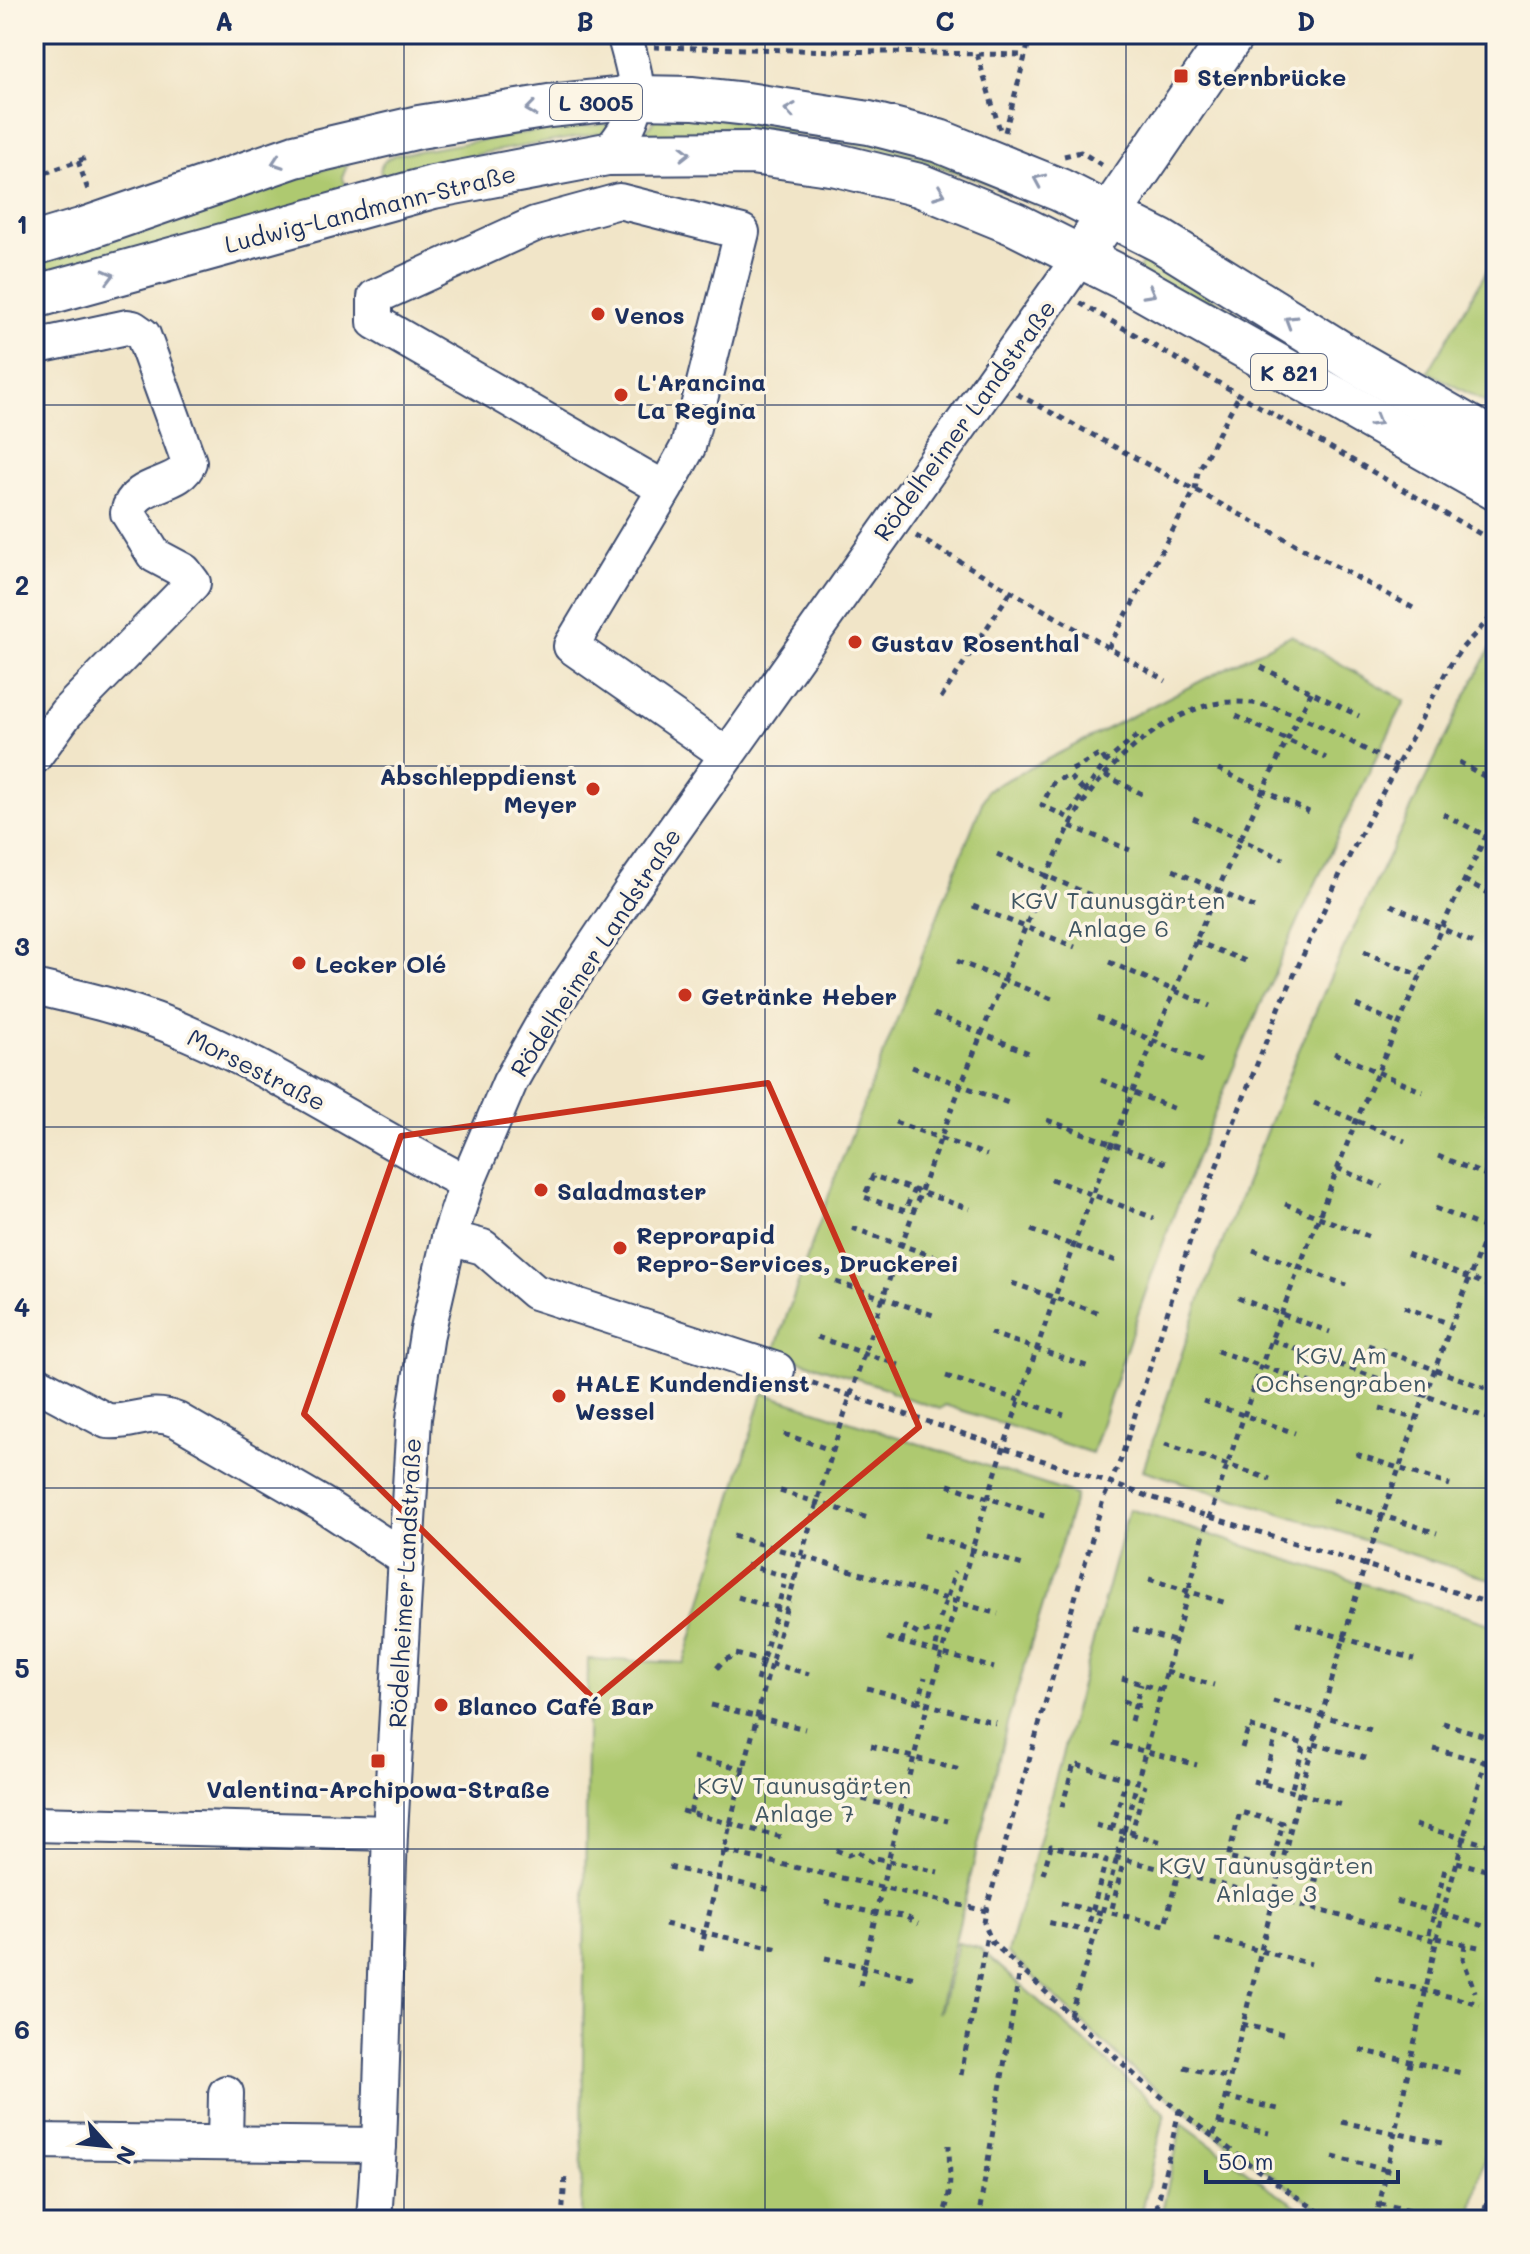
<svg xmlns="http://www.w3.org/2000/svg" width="1530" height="2254" viewBox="0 0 1530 2254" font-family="Mali,sans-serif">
<rect width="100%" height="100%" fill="#fcf5e5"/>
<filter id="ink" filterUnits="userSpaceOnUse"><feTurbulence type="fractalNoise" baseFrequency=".0125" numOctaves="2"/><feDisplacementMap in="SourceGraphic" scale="16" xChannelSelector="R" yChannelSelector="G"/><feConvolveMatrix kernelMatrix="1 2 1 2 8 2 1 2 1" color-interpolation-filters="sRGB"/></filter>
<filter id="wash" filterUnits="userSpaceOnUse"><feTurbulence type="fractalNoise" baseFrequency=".006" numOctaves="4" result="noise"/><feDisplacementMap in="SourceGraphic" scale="32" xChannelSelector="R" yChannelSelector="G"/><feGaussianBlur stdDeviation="1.8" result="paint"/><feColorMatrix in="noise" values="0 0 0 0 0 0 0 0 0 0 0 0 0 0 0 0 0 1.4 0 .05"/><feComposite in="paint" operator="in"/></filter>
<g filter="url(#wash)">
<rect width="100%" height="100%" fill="#f1e5c8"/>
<g fill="#aec96f" stroke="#647c66" stroke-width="2">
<path d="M657 111 867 138 1040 196 1035 205 975 178 891 152 796 134 727 127 645 140 641 135 652 124Z"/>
<path d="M614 123V131L483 153 385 183C376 169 381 161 395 155L524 133Z"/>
<path d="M348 164 342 177 353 199 34 279V257L245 186Z"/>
<path d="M1496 255V408L1428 372Z"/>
<path d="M1144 259 1496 462V474L1138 271Z"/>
<path d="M1291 635 1405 701C1328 851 1258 1004 1195 1161 1156 1256 1124 1355 1092 1453L945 1405 940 1409 891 1393 889 1389 774 1352 837 1172 987 790Z"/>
<path d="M1496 638V1581L1143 1470 1200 1299 1295 1059 1334 969 1461 705Z"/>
<path d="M763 1393 1076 1495 1007 1724 938 2012H940L958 1943 979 1948 1165 2113 1140 2220H581L588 1659 684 1663Z"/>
<path d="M1129 1509 1496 1626V2109L1470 2220H1335L1232 2147 1135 2072 1008 1953Z"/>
<path d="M1182 2123 1268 2187 1319 2220H1160Z"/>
</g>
</g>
<g filter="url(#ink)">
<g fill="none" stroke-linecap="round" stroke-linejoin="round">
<defs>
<g id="minor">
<path d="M607 154C647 110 639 88 624 34"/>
<path d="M34 347 127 327 133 328 143 335 189 462C180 489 135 479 128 513L154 555 184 571 193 583 66 713 34 757"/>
<path d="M665 489 688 447 742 232 619 201 535 224 375 297V322L665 489 571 646 727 755"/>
<path d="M34 987C87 999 142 1012 192 1035 287 1077 374 1135 467 1183"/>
<path d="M449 1238 483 1247 535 1292 777 1370"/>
<path d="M34 1382 107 1421C133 1424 149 1408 177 1420L322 1504 406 1559"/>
<path d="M34 1824 390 1833"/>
<path d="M34 2141 379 2145"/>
<path d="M225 2142 226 2093"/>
<path d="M374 2220 379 2145 390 1833 414 1418 427 1334 449 1238 467 1183 510 1082 549 1013 633 888 1081 256"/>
</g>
<g id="major">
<path d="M1093 238 1233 34"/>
<path d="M34 244 81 230 295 156 419 127 549 106 636 97 693 98 747 104 869 123 939 141 1060 190 1161 241 1356 362 1496 442"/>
<path d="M34 297 433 187 607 154 752 153 837 165 919 185 1015 224 1123 278 1496 489"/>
</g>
</defs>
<use href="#minor" stroke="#3b4a6e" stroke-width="38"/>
<use href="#major" stroke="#3b4a6e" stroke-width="46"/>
<g stroke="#3b4a6e" stroke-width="5" stroke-dasharray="6 6" stroke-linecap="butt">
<path d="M654 47 1025 55"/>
<path d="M977 54 1000 130"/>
<path d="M1005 132 1031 34"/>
<path d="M1064 156 1081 152 1105 167"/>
<path d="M78 161 89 193"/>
<path d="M34 177 89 157"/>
<path d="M1080 303 1496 543"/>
<path d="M1017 394 1415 609"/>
<path d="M916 536 1166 681"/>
<path d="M1108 648 1195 490 1198 472 1239 395"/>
<path d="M1261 667 1359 716"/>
<path d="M941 698 1011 591"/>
<path d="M1236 716 1326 758"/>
<path d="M1459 762 1496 783"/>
<path d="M1218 769 1309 812"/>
<path d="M1072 770 1101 754 1106 762"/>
<path d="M1105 775 1142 794"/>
<path d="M1083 790 1069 776 1054 781 1042 805 1067 817 1106 762 1138 735"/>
<path d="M1443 814 1496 841"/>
<path d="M1193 818 1283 859"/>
<path d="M1070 826 1130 850"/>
<path d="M997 854 1106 902"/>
<path d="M1173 870 1256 908"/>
<path d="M1464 880 1496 897"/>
<path d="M1391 905 1478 945"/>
<path d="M973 906 1075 947"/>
<path d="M1195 941 1248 962"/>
<path d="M1364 952 1420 976"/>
<path d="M957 961 1052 999"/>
<path d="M1109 962 1210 1006"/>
<path d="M1356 1005 1398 1024"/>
<path d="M934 1014 1029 1053"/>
<path d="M1097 1017 1202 1061"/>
<path d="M1334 1053 1423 1092"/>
<path d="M912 1067 1011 1104"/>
<path d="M1101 1080 1178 1110"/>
<path d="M1314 1103 1405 1141"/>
<path d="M1485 1118 1496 1123"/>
<path d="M1047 1120 1168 1164"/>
<path d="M895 1122 987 1155"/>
<path d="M1438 1156 1496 1179"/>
<path d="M1337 1168 1382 1187"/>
<path d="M1051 1179 1154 1218"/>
<path d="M914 1189 905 1211 864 1197 873 1176 970 1209"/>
<path d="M1285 1204 1368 1236"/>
<path d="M1435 1208 1496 1232"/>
<path d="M852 1228 950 1262"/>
<path d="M1031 1230 1119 1262"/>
<path d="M1253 1250 1346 1285"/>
<path d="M1407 1254 1496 1288"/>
<path d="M836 1282 936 1316"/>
<path d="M1012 1283 1102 1314"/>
<path d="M1238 1298 1330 1332"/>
<path d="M1404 1307 1451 1324"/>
<path d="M990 1333 1089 1367"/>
<path d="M817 1337 899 1365"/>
<path d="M1271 1340 1496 1421"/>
<path d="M1368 1345 1485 1388"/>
<path d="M1217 1351 1312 1383"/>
<path d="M946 1376 1064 1415"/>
<path d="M801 1379 1210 1517 1496 1605"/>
<path d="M1203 1401 1295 1433"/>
<path d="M1380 1408 1416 1419"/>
<path d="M784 1434 834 1451"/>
<path d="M1165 1444 1270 1479"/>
<path d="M1356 1454 1450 1485"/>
<path d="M948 1485 1044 1516"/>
<path d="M780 1491 868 1518"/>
<path d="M1333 1500 1437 1533"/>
<path d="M924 1535 1023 1565"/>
<path d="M733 1536 998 1614"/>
<path d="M1489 1550 1496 1552"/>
<path d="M746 1565 796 1579"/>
<path d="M1149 1579 1226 1603"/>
<path d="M738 1597 763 1605 787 1609"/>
<path d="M940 1619 955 1572"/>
<path d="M1296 1624 1414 1659"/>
<path d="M1133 1629 1174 1641"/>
<path d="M887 1638 994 1668"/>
<path d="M902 1642 905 1627 918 1634 930 1631 939 1632 935 1651"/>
<path d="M717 1668 723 1661 736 1654 809 1674"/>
<path d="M1166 1672 1214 1685"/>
<path d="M1122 1678 1161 1690"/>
<path d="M757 1681 784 1585"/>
<path d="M867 1688 996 1723"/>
<path d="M1123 1701 1144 1707"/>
<path d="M1273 1701 1371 1730"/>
<path d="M919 1703 925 1677"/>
<path d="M711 1705 805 1729"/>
<path d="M1131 1721 1141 1684"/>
<path d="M1443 1723 1492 1738"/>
<path d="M1113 1743 1197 1765"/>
<path d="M1314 1744 1369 1759"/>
<path d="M871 1746 960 1770"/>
<path d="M1242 1748 1249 1726 1304 1744 1291 1792"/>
<path d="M1434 1749 1485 1762"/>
<path d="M693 1757 745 1769"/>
<path d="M1253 1781 1342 1805"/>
<path d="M1263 1784 1276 1735"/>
<path d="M851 1796 948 1821"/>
<path d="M1062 1807 1074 1764 1126 1779 1112 1830"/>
<path d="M682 1811 785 1838"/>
<path d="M690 1813 697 1787 726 1795"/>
<path d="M1096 1825 1162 1842"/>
<path d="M1415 1825 1496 1847"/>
<path d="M1131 1835 1145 1785"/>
<path d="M836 1850 848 1855 857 1851 871 1862 876 1858 938 1872"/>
<path d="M724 1851 986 1911"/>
<path d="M1115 1857 1437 1941"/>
<path d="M1457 1862 1496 1873"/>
<path d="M669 1867 770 1890"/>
<path d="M1122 1867 1111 1913 1165 1925 1178 1873"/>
<path d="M1270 1870 1283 1823 1240 1812 1228 1858 1323 1882"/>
<path d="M1043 1874 1051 1846 1106 1860 1087 1931 1047 1922"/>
<path d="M1396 1901 1484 1926"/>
<path d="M825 1902 875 1913 905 1916 918 1924"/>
<path d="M1061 1903 1102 1913"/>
<path d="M665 1924 779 1949"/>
<path d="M1429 1934 1446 1865"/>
<path d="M1437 1938 1478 1947"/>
<path d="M1215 1939 1311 1964"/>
<path d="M1465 1944 1463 1959 1475 1992"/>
<path d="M701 1951C771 1631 866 1316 990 1013 1008 969 1026 925 1045 881 1059 848 1074 812 1097 784 1124 751 1164 719 1205 706 1271 687 1339 738 1397 766"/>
<path d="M825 1958 915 1978"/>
<path d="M1375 1978 1480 2004"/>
<path d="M860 1986C932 1648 1036 1317 1171 999 1215 895 1260 791 1312 691"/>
<path d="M1070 2015 1102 1913 1204 1533 1261 1366 1356 1121 1441 929 1496 815"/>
<path d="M1242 2024 1283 2034"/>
<path d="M1360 2050 1462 2073"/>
<path d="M1184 2067 1229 2078"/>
<path d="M961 2075 987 1935"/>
<path d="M1225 2097 1278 2109"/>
<path d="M1179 2111 1256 2169 1331 2220"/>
<path d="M1342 2122 1447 2144"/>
<path d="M1219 2123 1269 2133"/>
<path d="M1213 2135 1219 2123 1299 1794 1365 1565 1425 1395 1496 1208"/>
<path d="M1333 2157 1387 2170"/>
<path d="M1380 2204 1421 2212"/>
<path d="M1377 2215 1398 2220"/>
<path d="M562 2220 565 2176"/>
<path d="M883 2220 884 2210"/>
<path d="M940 2220C954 2198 949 2170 949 2145"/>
<path d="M978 2220 1020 1970"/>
<path d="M1154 2220 1179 2111 1137 2077 992 1942 984 1923 986 1911 1103 1500 1121 1459 1202 1203 1280 1006 1342 870 1447 670 1461 649 1496 612"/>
<path d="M1376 2220 1442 1915 1496 1724"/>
<path d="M1482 2220 1496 2166"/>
</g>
<use href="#minor" stroke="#fff" stroke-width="34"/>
<use href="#major" stroke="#fff" stroke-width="42"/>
</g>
<defs><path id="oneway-chevron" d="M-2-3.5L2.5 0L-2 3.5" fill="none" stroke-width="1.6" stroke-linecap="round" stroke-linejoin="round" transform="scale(2)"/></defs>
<g stroke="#8d97ae">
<use href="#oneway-chevron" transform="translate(531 109) rotate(172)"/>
<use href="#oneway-chevron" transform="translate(790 110) rotate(-171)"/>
<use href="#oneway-chevron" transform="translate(685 153) rotate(-1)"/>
<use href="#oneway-chevron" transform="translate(277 162) rotate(161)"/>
<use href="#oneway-chevron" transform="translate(1039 180) rotate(-156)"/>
<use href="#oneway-chevron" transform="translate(940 193) rotate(21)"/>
<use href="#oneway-chevron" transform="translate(109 276) rotate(-15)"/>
<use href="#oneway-chevron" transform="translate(1150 293) rotate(29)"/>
<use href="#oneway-chevron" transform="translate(1290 321) rotate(-148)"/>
<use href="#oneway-chevron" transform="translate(1376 421) rotate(30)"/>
</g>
</g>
<path fill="none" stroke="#c8321e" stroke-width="6" stroke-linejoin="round" d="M768 1083 919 1427 594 1699 304 1414 401 1136Z"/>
<path fill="none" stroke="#1b2f5e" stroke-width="2" stroke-opacity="0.55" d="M404 34V2220M765 34V2220M1126 34V2220M34 405H1496M34 766H1496M34 1127H1496M34 1488H1496M34 1849H1496"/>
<g fill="#c8321e" stroke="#fcf5e5" stroke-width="3">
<rect x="1173" y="68" width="16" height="16" rx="4"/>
<circle cx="598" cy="314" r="8"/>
<circle cx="621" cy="395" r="8"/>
<circle cx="855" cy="642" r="8"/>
<circle cx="593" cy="789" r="8"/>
<circle cx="299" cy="963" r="8"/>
<circle cx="685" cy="995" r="8"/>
<circle cx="541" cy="1190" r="8"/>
<circle cx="620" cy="1248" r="8"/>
<circle cx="559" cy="1396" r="8"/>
<circle cx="441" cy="1705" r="8"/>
<rect x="370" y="1753" width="16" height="16" rx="4"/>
</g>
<g text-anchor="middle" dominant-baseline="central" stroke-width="7" stroke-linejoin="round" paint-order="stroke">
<g fill="#fcf5e5" stroke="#5e6a86" stroke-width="2">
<rect x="550" y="84" width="92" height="36" rx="6"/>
<rect x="1251" y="354" width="76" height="36" rx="6"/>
</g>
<g font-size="22" font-weight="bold" fill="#1b2f5e">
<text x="596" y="102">L 3005</text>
<text x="1289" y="372">K 821</text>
</g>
<g font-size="24" font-weight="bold" fill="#1b2f5e" stroke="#fcf5e5" text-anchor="start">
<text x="1197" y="76">Sternbrücke</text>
<text x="614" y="314">Venos</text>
<text x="637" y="381">L'Arancina<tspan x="637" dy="28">La Regina</tspan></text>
<text x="871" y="642">Gustav Rosenthal</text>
<text x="577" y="775" text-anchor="end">Abschleppdienst<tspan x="577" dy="28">Meyer</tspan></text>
<text x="315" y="963">Lecker Olé</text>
<text x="701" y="995">Getränke Heber</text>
<text x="557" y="1190">Saladmaster</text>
<text x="636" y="1234">Reprorapid<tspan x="636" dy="28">Repro-Services, Druckerei</tspan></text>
<text x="575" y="1382">HALE Kundendienst<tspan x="575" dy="28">Wessel</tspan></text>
<text x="457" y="1705">Blanco Café Bar</text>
<text x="378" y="1788" text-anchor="middle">Valentina-Archipowa-Straße</text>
</g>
<g font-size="24" fill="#1b2f5e" stroke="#fcf5e5">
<text transform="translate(370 208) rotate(-14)">Ludwig-Landmann-Straße</text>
<text transform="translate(964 420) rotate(-54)">Rödelheimer Landstraße</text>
<text transform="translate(595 952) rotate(-57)">Rödelheimer Landstraße</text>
<text transform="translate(257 1069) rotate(27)">Morsestraße</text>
<text transform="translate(404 1583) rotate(-87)">Rödelheimer Landstraße</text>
</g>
<g font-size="24" fill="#405662" stroke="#fcf5e5">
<text x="1118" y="899">KGV Taunusgärten<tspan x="1118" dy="28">Anlage 6</tspan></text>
<text x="1341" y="1354">KGV Am<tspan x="1341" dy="28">Ochsengraben</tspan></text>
<text x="804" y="1784">KGV Taunusgärten<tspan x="804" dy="28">Anlage 7</tspan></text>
<text x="1266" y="1864">KGV Taunusgärten<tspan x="1266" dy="28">Anlage 3</tspan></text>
</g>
</g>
<rect width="1530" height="2254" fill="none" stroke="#fcf5e5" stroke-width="88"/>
<g transform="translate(108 2146) rotate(117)" stroke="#fcf5e5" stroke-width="6" paint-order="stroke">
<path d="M0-6L14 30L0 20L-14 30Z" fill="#1b2f5e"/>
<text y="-12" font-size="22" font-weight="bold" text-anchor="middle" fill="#1b2f5e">N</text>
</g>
<path d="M1206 2170v12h192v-12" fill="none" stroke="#1b2f5e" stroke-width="4"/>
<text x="1218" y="2170" font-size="24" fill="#1b2f5e" stroke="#fcf5e5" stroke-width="6" paint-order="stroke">50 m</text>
<rect x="44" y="44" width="1442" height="2166" fill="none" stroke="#1b2f5e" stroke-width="3"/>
<g font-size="26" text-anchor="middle" font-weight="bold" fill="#1b2f5e">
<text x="224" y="31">A</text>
<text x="585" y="31">B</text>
<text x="945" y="31">C</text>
<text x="1306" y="31">D</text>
<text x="22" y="234">1</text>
<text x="22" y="595">2</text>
<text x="22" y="956">3</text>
<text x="22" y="1317">4</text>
<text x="22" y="1678">5</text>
<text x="22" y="2039">6</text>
</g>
</svg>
